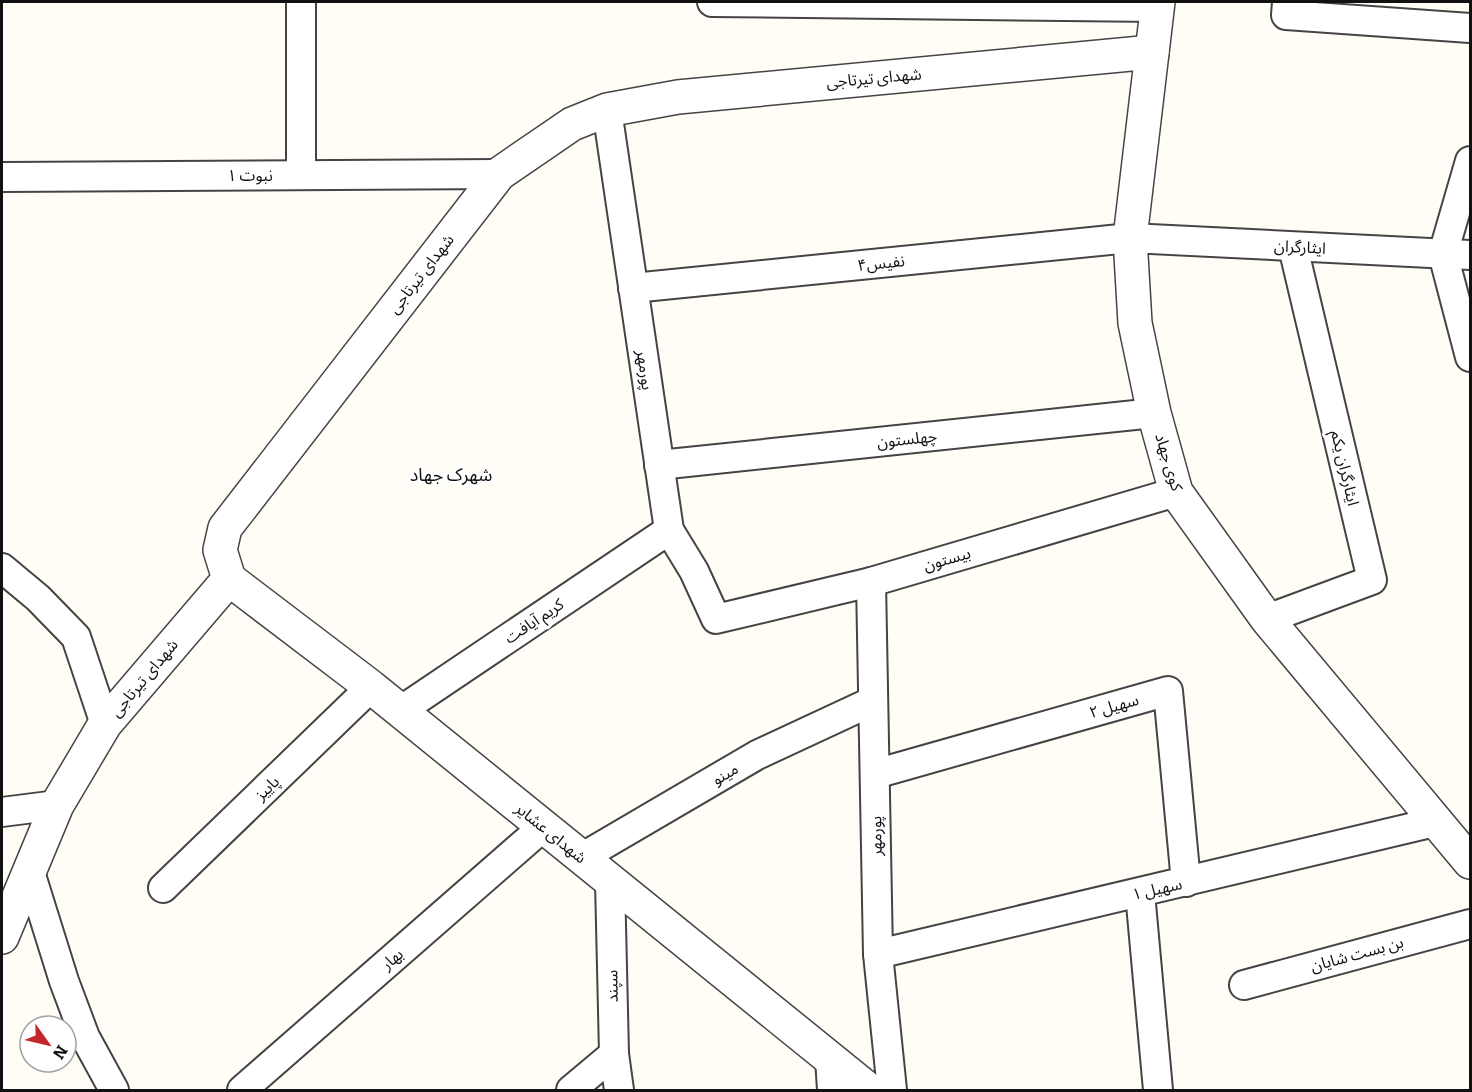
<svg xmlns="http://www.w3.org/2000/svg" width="1472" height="1092" viewBox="0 0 1472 1092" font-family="Bitter,'Noto Sans Arabic',serif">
<rect width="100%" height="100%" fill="#fffdf5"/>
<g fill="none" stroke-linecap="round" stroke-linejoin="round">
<defs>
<g id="minor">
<path d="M712 2 1158 7"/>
<path d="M1287 2 1286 15 1470 28"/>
<path d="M607 110 669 530 694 571 716 619 871 582 1176 492"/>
<path d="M1470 161 1443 254 1470 357"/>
<path d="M301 175V2"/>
<path d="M2 177 499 174"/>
<path d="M633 288 1130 238 1470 255"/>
<path d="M659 465 1154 413"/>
<path d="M2 568 38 598 76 637 105 724"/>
<path d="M871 582 878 954 892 1090"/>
<path d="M1267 619 1372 580 1293 247"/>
<path d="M400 711 669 530"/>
<path d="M875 774 1168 691 1186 882"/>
<path d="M2 812 57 805"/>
<path d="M581 858 757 755 873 701"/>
<path d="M30 872 64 981 85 1037 114 1090"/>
<path d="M610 881 614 1054 619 1090"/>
<path d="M163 888 371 687"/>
<path d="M1140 893 1158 1090"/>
<path d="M878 954 1435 822"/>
<path d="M1244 985 1470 924"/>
<path d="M830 1058 832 1090"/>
<path d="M242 1090 543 827"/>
<path d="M571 1090 614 1054"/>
</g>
<g id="tertiary">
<path d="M1158 2 1130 238 1135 323 1154 413 1176 492 1267 619 1470 862"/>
<path d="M229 579 371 687 869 1090"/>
<path d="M2 937 57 805 105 724 229 579 220 550 225 528 499 174 572 124 607 110 678 97 1152 52"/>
</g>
</defs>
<use href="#minor" stroke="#444" stroke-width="32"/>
<use href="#tertiary" stroke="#444" stroke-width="36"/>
<use href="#minor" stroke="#fff" stroke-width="28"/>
<use href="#tertiary" stroke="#fff" stroke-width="33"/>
</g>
<g text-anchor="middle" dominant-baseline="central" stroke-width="6" stroke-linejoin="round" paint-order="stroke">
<g font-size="16" fill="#111" stroke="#fff">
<text transform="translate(874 78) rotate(-5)">شهدای تیرتاجی</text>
<text x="250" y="175">نبوت ۱</text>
<text transform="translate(1300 247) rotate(3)">ایثارگران</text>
<text transform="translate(881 263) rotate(-6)">نفیس۴</text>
<text transform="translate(421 274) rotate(-52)">شهدای تیرتاجی</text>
<text transform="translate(645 370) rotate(82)">پورمهر</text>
<text transform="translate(907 439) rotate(-6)">چهلستون</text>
<text transform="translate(1169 462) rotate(73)">کوی جهاد</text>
<text transform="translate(1345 468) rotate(77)">ایثارگران یکم</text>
<text transform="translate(947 559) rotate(-16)">بیستون</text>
<text transform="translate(534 621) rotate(-34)">کریم آیافت</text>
<text transform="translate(144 678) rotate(-50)">شهدای تیرتاجی</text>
<text transform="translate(1114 706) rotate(-16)">سهیل ۲</text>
<text transform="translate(725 774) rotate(-30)">مینو</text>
<text transform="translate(267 788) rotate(-44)">پاییز</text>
<text transform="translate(551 833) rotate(39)">شهدای عشایر</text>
<text transform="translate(876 836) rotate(-91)">پورمهر</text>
<text transform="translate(1157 889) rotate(-13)">سهیل ۱</text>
<text transform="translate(1357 954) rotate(-15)">بن بست شایان</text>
<text transform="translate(392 959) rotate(-41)">بهار</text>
<text transform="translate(612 986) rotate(-91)">سپند</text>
</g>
<g font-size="18" fill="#111" stroke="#fff">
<text x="451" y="475">شهرک جهاد</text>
</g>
</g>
<rect width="1472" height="1092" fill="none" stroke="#111111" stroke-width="6"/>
<g transform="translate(48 1044) rotate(124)"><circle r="28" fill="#ffffff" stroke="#a0a0a0" stroke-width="1.5"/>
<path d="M0-4.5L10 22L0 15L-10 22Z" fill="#c4262e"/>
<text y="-9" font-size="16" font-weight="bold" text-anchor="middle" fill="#111111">N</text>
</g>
</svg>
